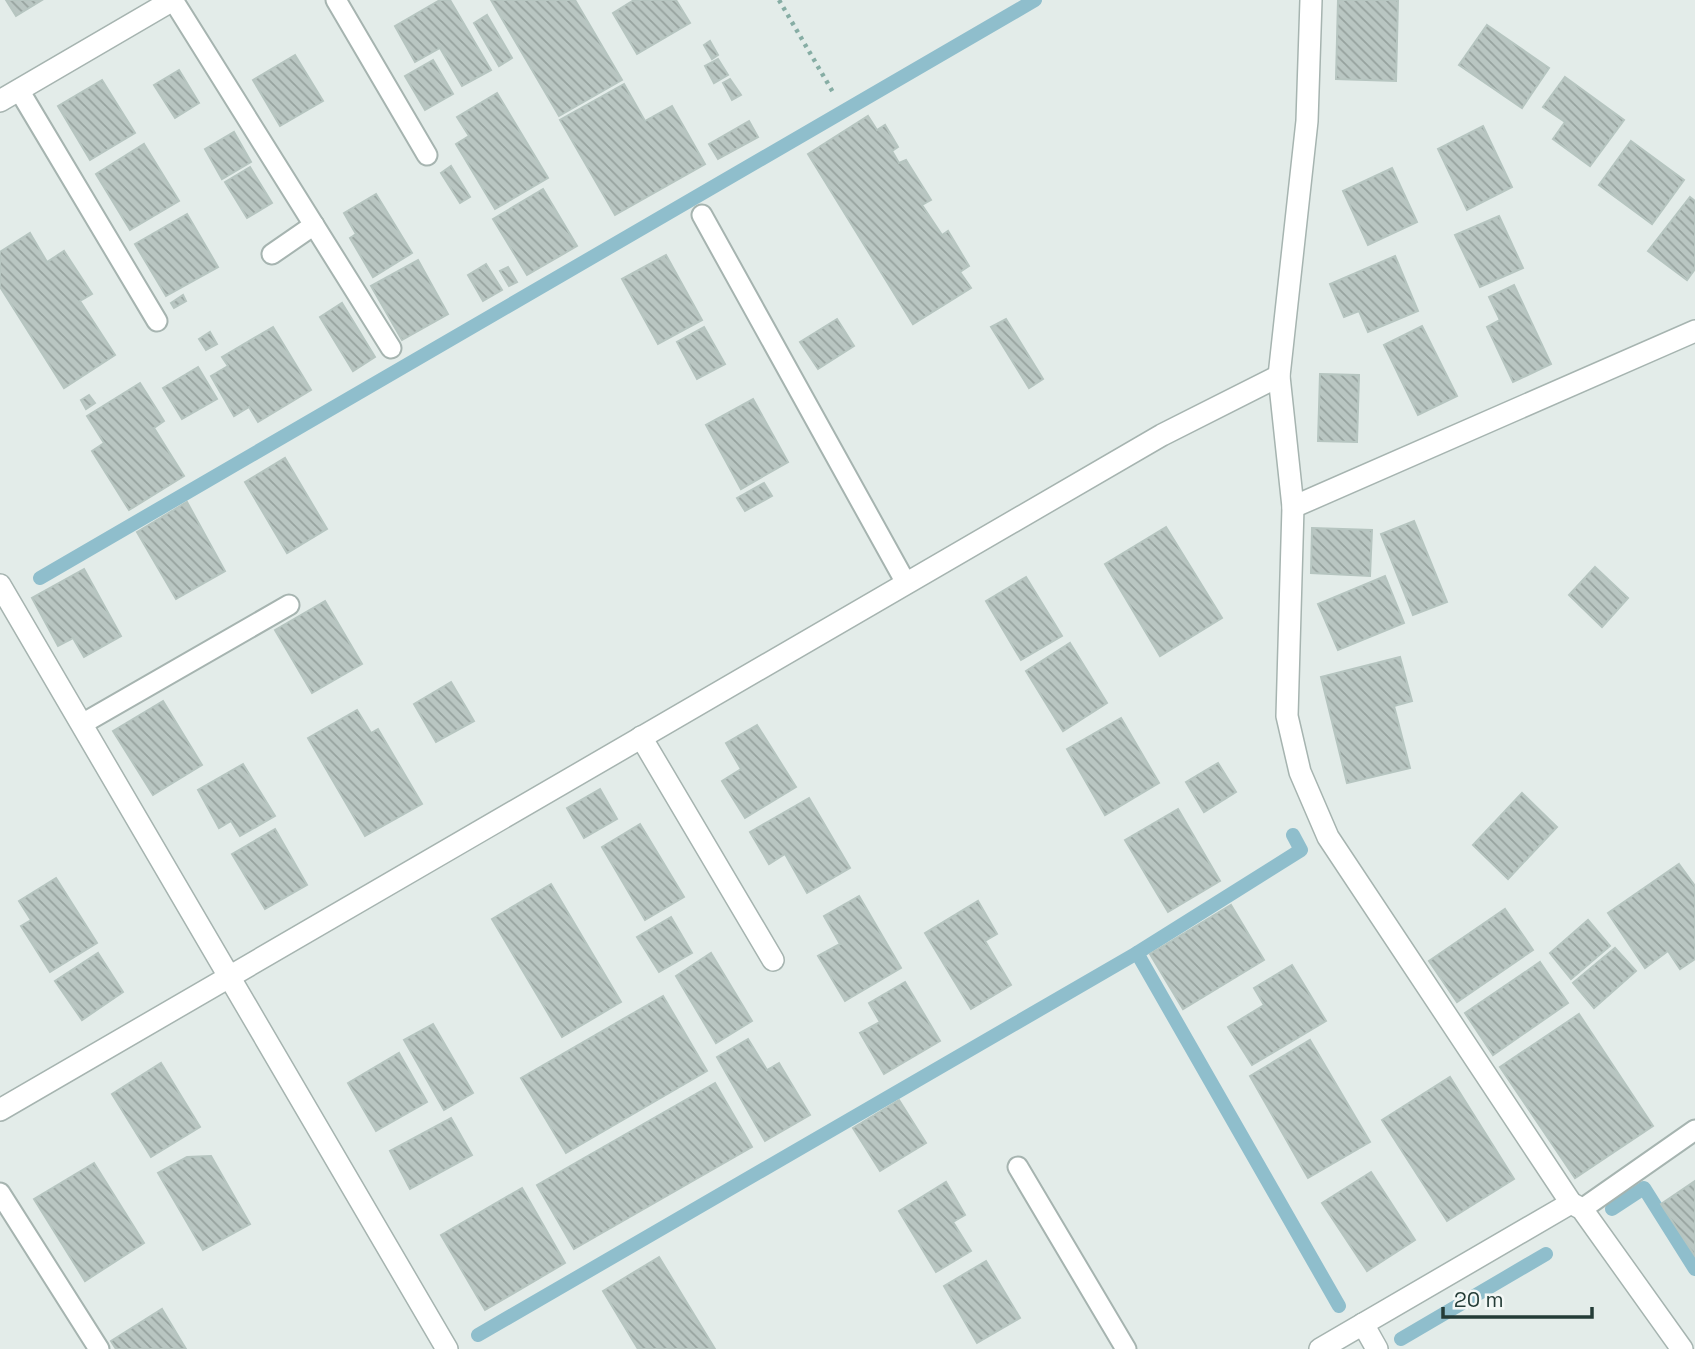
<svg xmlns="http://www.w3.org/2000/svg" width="1695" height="1349" viewBox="0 0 1695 1349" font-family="'Space Grotesk',sans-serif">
<defs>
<pattern id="building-back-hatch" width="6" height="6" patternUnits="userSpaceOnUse" patternTransform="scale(1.75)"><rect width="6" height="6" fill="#b9c6c2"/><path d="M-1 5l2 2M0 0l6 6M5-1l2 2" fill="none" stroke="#96a29e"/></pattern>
</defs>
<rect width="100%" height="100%" fill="#e3ece9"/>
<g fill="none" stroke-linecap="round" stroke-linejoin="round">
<g stroke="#8fbecc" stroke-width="14">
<path d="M40 578 1035 0"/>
<path d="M1137 953 1339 1306"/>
<path d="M1612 1209 1644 1188 1695 1269"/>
<path d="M478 1335 1137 953 1301 850 1293 835"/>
<path d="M1401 1339 1546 1254"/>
</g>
</g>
<g fill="url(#building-back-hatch)" stroke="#b6c5c0" stroke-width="2">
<path d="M6 0H42L16 16Z"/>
<path d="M440 0H450L491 70 462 86 440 48 415 62 395 26Z"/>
<path d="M491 0H575L622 80 559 116Z"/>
<path d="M634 0H676L690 23 637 54 613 13Z"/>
<path d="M1338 0H1398L1396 81 1336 79Z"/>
<path d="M487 15 512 58 499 66 474 23Z"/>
<path d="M1487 25 1549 68 1522 108 1459 65Z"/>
<path d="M710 41 718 55 712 59 704 45Z"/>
<path d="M295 55 323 101 280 126 253 80Z"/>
<path d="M718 59 728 75 714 83 705 66Z"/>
<path d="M433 60 453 94 425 110 405 76Z"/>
<path d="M179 70 199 103 175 118 154 85Z"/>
<path d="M1565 77 1624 120 1590 166 1553 139 1565 122 1543 107Z"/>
<path d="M730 79 741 95 732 100 723 83Z"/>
<path d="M102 80 135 133 90 160 58 106Z"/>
<path d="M624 84 645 121 672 106 705 164 615 215 560 120Z"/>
<path d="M497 93 548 178 495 209 456 144 469 136 457 117Z"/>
<path d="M868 116 877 130 885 125 898 147 892 151 899 163 906 160 931 200 922 205 942 235 948 231 969 266 960 272 971 288 913 324 808 154Z"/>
<path d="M749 121 758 137 718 159 709 144Z"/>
<path d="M1483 126 1512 187 1467 210 1438 149Z"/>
<path d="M234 132 251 162 222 179 205 149Z"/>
<path d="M1631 141 1684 180 1652 224 1599 185Z"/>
<path d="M144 144 179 201 130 230 96 174Z"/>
<path d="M451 166 470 197 460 203 441 173Z"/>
<path d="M250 167 272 203 247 218 225 182Z"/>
<path d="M1392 168 1417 222 1368 245 1343 191Z"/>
<path d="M543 189 577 246 527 275 493 219Z"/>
<path d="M376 194 412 253 373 277 350 238 356 234 344 213Z"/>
<path d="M1690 197 1695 201V269L1687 280 1648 251Z"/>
<path d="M187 214 218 267 166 296 135 244Z"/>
<path d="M1499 216 1523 268 1480 287 1455 235Z"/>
<path d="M30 233 47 262 64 251 92 294 80 301 115 355 64 388 0 287V252Z"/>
<path d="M666 255 702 320 658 344 622 279Z"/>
<path d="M1395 256 1418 311 1368 332 1359 311 1344 317 1330 284Z"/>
<path d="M418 260 448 314 402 340 371 286Z"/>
<path d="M486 264 502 290 483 301 468 275Z"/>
<path d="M508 267 517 282 509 286 500 271Z"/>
<path d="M1514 285 1551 364 1513 382 1487 327 1500 320 1489 297Z"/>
<path d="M183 295 186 301 174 308 171 303Z"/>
<path d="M342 303 375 357 353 371 320 317Z"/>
<path d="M837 319 854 346 818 369 800 342Z"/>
<path d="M1006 319 1043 379 1029 388 991 327Z"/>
<path d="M1422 326 1457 396 1418 415 1384 345Z"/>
<path d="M273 327 311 390 258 422 249 407 234 416 211 376 228 366 222 357Z"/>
<path d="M704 327 725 364 697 379 677 342Z"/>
<path d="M210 332 217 344 206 350 199 339Z"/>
<path d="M198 367 217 399 182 419 163 388Z"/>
<path d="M1320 374 1359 375 1357 442 1318 441Z"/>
<path d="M140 383 164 421 154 428 184 476 129 510 92 451 104 443 87 416Z"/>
<path d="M89 395 95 403 86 409 81 400Z"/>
<path d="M753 399 788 462 741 489 706 425Z"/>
<path d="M285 458 327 529 287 553 245 482Z"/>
<path d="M764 483 772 496 745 511 737 498Z"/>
<path d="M187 502 225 571 176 599 137 532Z"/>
<path d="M1414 521 1447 602 1413 615 1381 534Z"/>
<path d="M1166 527 1222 618 1160 656 1105 564Z"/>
<path d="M1312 528 1372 530 1370 576 1311 573Z"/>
<path d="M1595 567 1628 598 1602 627 1569 595Z"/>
<path d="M84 569 121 636 84 657 73 638 58 646 32 598Z"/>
<path d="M1385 576 1404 623 1338 650 1318 604Z"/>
<path d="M1026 577 1062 636 1021 660 986 601Z"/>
<path d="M325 601 362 664 312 693 275 630Z"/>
<path d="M1070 643 1107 703 1063 731 1026 671Z"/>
<path d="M1400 657 1412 701 1394 706 1410 768 1347 783 1321 677Z"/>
<path d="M451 682 474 721 436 742 414 704Z"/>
<path d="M163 701 202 765 153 795 113 731Z"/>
<path d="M357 710 371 733 378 729 422 804 365 836 308 738Z"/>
<path d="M1121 718 1159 783 1105 815 1067 749Z"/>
<path d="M757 725 796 787 745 818 722 781 741 769 726 743Z"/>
<path d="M1218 763 1236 792 1204 812 1186 782Z"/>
<path d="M243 764 275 816 240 836 231 821 219 828 198 790Z"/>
<path d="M600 789 617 819 584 838 567 808Z"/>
<path d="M1522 793 1557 827 1508 879 1473 845Z"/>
<path d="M809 798 850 868 807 893 785 854 769 864 750 832Z"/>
<path d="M1178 809 1220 881 1168 912 1125 840Z"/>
<path d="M640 824 684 897 645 920 602 847Z"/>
<path d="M275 829 307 885 265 909 232 854Z"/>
<path d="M1679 864 1695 886V959L1680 969 1668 951 1645 968 1608 913Z"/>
<path d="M56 878 97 943 50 972 21 926 31 920 19 901Z"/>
<path d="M551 884 621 1002 562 1037 492 919Z"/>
<path d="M859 896 901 968 845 1001 818 956 840 944 824 916Z"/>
<path d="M978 901 997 934 985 941 1011 985 971 1009 925 933Z"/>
<path d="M1231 905 1264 960 1183 1009 1150 954Z"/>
<path d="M1505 909 1533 950 1457 1002 1429 961Z"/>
<path d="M671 917 692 953 659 972 637 937Z"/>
<path d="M1588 920 1610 946 1571 979 1550 953Z"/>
<path d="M1615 948 1636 971 1594 1008 1573 983Z"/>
<path d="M98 953 123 992 82 1020 55 981Z"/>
<path d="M711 953 752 1021 716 1043 676 976Z"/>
<path d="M1540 962 1568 1003 1493 1055 1465 1013Z"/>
<path d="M1292 965 1326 1021 1252 1065 1228 1027 1264 1005 1254 988Z"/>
<path d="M905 982 940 1041 884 1074 860 1033 880 1022 869 1003Z"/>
<path d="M663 996 707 1071 566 1153 521 1078Z"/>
<path d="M1579 1014 1653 1126 1575 1178 1500 1067Z"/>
<path d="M433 1024 473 1093 444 1110 404 1040Z"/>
<path d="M748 1039 767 1070 779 1063 810 1115 765 1141 717 1057Z"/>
<path d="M1310 1040 1370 1142 1308 1178 1250 1076Z"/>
<path d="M399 1053 427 1102 376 1131 348 1083Z"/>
<path d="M161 1063 200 1127 151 1157 112 1094Z"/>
<path d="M1450 1077 1514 1179 1447 1221 1382 1120Z"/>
<path d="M715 1083 752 1147 574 1249 537 1185Z"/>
<path d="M899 1100 926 1143 880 1171 853 1128Z"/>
<path d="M451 1118 472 1155 410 1189 390 1151Z"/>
<path d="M211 1156 250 1224 203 1250 158 1173 187 1157Z"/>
<path d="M94 1163 144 1243 85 1281 34 1199Z"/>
<path d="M1371 1172 1415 1240 1367 1271 1322 1203Z"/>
<path d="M1695 1181V1256L1661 1204Z"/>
<path d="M946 1182 965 1215 953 1222 971 1251 936 1272 899 1211Z"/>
<path d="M522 1188 565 1263 485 1310 441 1235Z"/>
<path d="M659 1257 715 1349H638L603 1291Z"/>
<path d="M986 1261 1020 1318 977 1343 944 1286Z"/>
<path d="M162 1309 186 1349H116L111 1341Z"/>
</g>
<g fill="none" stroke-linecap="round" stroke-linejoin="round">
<defs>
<g id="service">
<path d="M173 0 391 348"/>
<path d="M336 0 427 155"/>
<path d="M19 90 157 321"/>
<path d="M702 215 906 583"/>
<path d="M272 254 314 225"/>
<path d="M82 724 289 605"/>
<path d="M1018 1167 1126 1349"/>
<path d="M0 1193 99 1349"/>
<path d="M1582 1209 1695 1130"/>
</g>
<g id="minor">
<path d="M1311 0 1307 121 1279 376 1293 507 1287 716 1300 772 1328 837 1571 1203 1582 1209 1682 1349"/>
<path d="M0 101 173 0"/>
<path d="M1293 507 1695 331"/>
<path d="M0 585 447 1349"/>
<path d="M641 737 773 960"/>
<path d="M1363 1324 1377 1349"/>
<path d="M1320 1349 1571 1203"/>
</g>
<path id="tertiary" d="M0 1110 1162 435 1279 376"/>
</defs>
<use href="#service" stroke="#a6b4b0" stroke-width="23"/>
<use href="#minor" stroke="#a6b4b0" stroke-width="24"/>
<use href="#tertiary" stroke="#a6b4b0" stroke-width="24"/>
<path stroke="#86ada4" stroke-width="4.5" stroke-dasharray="3.5 5" stroke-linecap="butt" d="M779 0 834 94"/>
<use href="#service" stroke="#fff" stroke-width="19"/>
<use href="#minor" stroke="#fff" stroke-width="21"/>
<use href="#tertiary" stroke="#fff" stroke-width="21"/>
</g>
<path d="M1443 1307v10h149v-10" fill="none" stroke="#243c37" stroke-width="3.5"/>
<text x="1454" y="1307" font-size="21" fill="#243c37" stroke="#f3f8f6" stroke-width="5" paint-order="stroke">20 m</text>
</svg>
